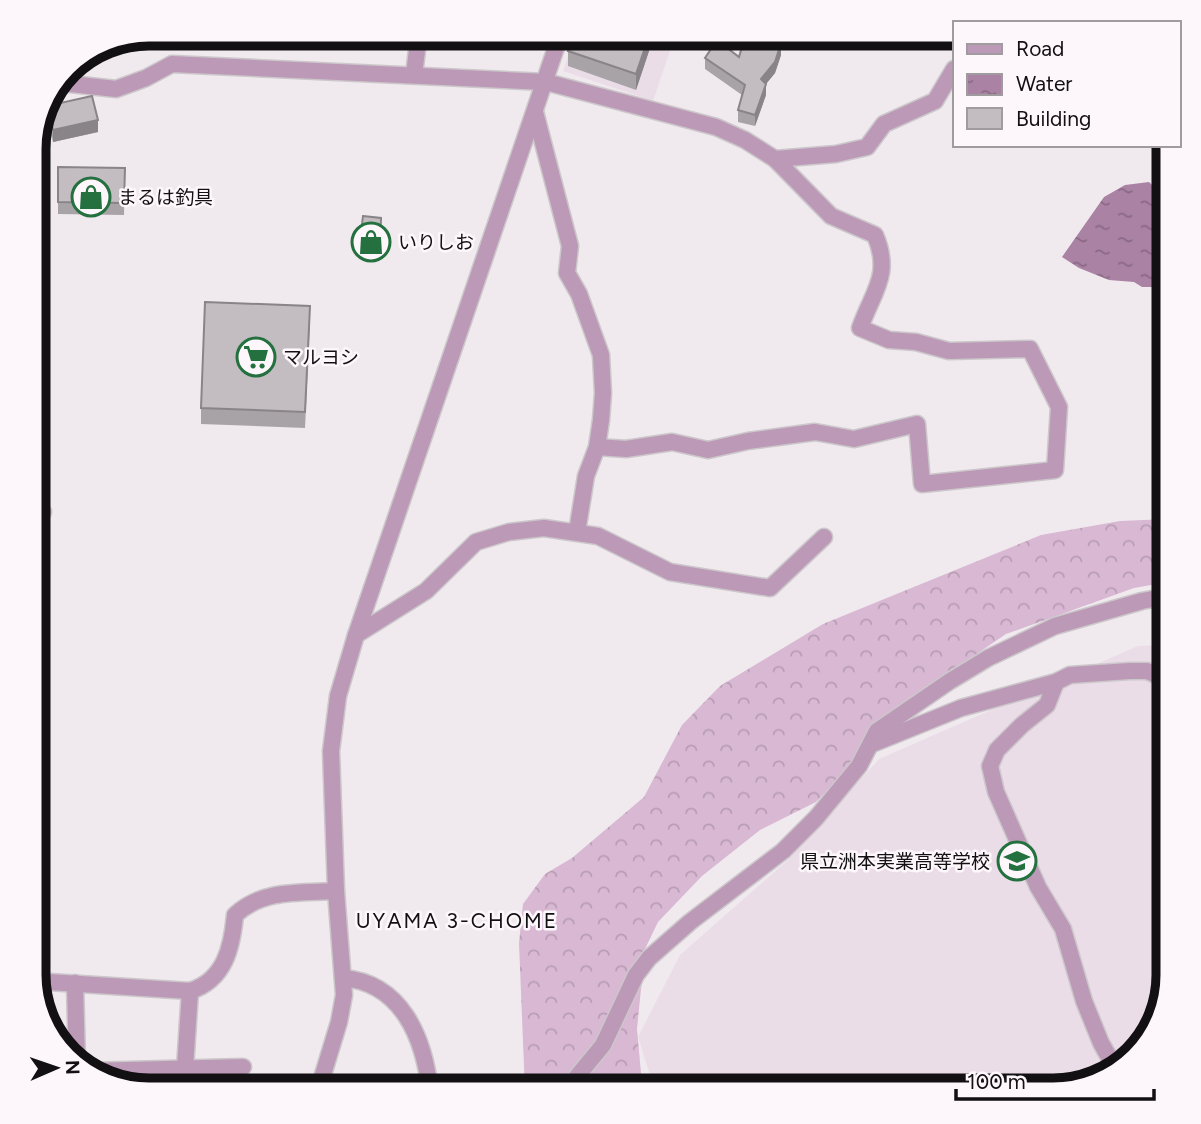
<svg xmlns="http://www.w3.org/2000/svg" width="1201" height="1124" viewBox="0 0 1201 1124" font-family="Figtree,'Noto Sans JP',sans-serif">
<defs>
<pattern id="forest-crowns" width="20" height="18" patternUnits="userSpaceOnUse" patternTransform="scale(1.75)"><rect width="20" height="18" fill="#d8b8d3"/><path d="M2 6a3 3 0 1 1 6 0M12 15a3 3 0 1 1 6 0" fill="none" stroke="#b89db4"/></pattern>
<pattern id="water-ripples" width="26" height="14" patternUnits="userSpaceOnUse" patternTransform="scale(1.75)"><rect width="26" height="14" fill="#aa82a4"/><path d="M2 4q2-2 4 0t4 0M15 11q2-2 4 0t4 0" fill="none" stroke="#896984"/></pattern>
</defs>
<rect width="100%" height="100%" fill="#f0eaee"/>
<g fill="#eadde8">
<path d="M576 33H676L653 101 563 71Z"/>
<path d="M1168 645V975L1159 1020 1134 1057 1059 1091H655L638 1037 680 955 788 860 879 759 1138 646Z"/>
</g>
<path fill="url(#forest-crowns)" d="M1168 519V582L1134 588 1006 634 871 726 852 765 816 802 760 830 702 876 658 922 645 949 637 1029 642 1084 645 1091H525L519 943 523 904 545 874 572 858 644 797 682 725 720 686 823 624 1041 535 1120 521Z"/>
<path fill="url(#water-ripples)" d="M1149 182C1172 201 1168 269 1168 297L1155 287H1142L1134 282 1109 280 1079 268 1062 257 1104 197 1125 185Z"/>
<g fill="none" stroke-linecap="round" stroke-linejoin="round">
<defs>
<g id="minor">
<path d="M414 75 419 33"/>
<path d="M62 83 116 89 146 78 172 64 546 82 716 127 745 140 775 159 831 216 875 235C892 275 873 291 860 328L889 340 916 342 949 351 1030 349 1059 407 1055 470 922 484 917 424 854 439 815 432 748 441 708 450 672 442 626 449 597 447"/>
<path d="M535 112 570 246 567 273 579 294 601 355 603 393 601 420 597 447 586 476 577 532"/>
<path d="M775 159 836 154 867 147 884 124 935 101 954 69"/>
<path d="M34 502 43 512"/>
<path d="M356 635 426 591 476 542 509 532 544 528 598 536 670 572 770 588 824 537"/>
<path d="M1056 682 1047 705 1022 725 997 750 990 766 996 792 1038 887 1063 929 1084 1001 1101 1043 1114 1066"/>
<path d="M872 744 961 708 1056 682 1070 675 1130 671H1147L1168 680"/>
<path d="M343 978C402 983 424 1038 430 1091"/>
<path d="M33 981 190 991C225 980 232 947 235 915 263 889 299 893 336 891"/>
<path d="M75 983 77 1064"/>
<path d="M185 1068 190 991"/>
<path d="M89 1071 243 1067"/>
<path d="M318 1091 339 1022 344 995 336 891 331 751 338 696 356 635 561 33"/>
<path d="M565 1091 603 1045 636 975 649 958 690 922 783 851 816 818 859 766 877 731 950 681 988 658 1055 626 1142 601 1168 596"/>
</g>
</defs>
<use href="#minor" stroke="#ccc7cb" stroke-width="19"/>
<use href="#minor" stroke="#bc99b6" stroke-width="16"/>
</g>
<g fill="#a8a3a7">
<path d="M655 33 636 90 568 66V51Z"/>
<path d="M781 55 775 73 766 84V95L755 126 738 122V110L742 95 705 69V58Z"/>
<path d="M51 105 98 132 53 142 47 118V113Z"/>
<path d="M58 167 125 168 124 215 58 214Z"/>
<path d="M381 218 380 259 359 257V249Z"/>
<path d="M310 322 305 428 201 424V408Z"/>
</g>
<g fill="#888488">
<path d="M650 33H655L636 90V74Z"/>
<path d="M781 43V55L775 73 766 84V95L755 126V115L761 79Z"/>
<path d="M98 120V132L53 142V130Z"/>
</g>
<g fill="#c3bdc2" stroke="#888488" stroke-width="2">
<path d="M574 33H650L636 74 568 51Z"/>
<path d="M746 33H750L781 43 775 62 761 79 766 84 755 115 738 110 745 85 705 58 717 40 739 57Z"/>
<path d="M92 96 98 120 53 130 48 111 51 105Z"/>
<path d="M58 167 125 168 124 203 58 202Z"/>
<path d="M363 216 381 218 380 251 359 249Z"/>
<path d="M205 302 310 306 305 412 201 408Z"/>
</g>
<defs>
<symbol id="shop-ring" viewBox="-11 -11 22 22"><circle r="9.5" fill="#fdf7fc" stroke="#24703f" stroke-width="1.5"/><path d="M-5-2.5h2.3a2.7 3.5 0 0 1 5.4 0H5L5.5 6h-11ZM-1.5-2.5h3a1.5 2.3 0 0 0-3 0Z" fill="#24703f"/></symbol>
<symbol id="supermarket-ring" viewBox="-11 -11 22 22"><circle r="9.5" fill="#fdf7fc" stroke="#24703f" stroke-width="1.5"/><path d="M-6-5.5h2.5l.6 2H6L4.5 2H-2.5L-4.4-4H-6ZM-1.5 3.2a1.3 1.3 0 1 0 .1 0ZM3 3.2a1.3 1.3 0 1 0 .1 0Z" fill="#24703f"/></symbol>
<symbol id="school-ring" viewBox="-11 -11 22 22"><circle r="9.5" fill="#fdf7fc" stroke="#24703f" stroke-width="1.5"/><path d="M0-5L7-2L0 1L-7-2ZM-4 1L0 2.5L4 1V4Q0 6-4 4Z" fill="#24703f"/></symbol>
</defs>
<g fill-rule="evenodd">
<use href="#shop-ring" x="69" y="175" width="44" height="44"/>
<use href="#shop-ring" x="349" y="220" width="44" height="44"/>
<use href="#supermarket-ring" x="234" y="335" width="44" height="44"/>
<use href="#school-ring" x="995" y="839" width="44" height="44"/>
</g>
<g text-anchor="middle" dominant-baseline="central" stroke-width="5" stroke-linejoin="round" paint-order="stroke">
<g font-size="19" fill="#121012" stroke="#fdf7fc" text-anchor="start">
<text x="118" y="197">まるは釣具</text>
<text x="398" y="242">いりしお</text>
<text x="283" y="357">マルヨシ</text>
<text x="990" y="861" text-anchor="end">県立洲本実業高等学校</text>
</g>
<g font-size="21" letter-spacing="2" fill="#121012" stroke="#fdf7fc">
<text x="457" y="920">UYAMA 3-CHOME</text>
</g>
</g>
<path d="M0 0H1201V1124H0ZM149 46H1053A103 103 0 0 1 1156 149V975A103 103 0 0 1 1053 1078H149A103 103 0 0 1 46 975V149A103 103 0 0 1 149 46Z" fill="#fdf7fc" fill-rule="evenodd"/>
<path fill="none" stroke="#121012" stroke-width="9" d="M149 46H1053A103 103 0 0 1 1156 149V975A103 103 0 0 1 1053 1078H149A103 103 0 0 1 46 975V149A103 103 0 0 1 149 46Z"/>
<rect x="953" y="21" width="228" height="126" fill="#fdf7fc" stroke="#9f9b9e" stroke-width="2"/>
<rect x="967" y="44" width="35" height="10" fill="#bc99b6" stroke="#9f9b9e" stroke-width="2"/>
<text x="1016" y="56" font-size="21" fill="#121012">Road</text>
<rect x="967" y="74" width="35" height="21" fill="url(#water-ripples)" stroke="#9f9b9e" stroke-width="2"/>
<text x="1016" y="91" font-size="21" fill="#121012">Water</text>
<rect x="967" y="108" width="35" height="21" fill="#c3bdc2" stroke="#9f9b9e" stroke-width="2"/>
<text x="1016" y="126" font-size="21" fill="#121012">Building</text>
<g transform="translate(56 1068) rotate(88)" stroke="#fdf7fc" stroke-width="5" paint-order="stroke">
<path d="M0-5L12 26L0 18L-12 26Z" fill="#121012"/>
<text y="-10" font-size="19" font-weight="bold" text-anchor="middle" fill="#121012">N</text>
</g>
<path d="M956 1089v10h198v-10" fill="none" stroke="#121012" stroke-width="3.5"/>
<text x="967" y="1089" font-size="21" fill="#121012" stroke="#fdf7fc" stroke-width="5" paint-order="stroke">100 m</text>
</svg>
